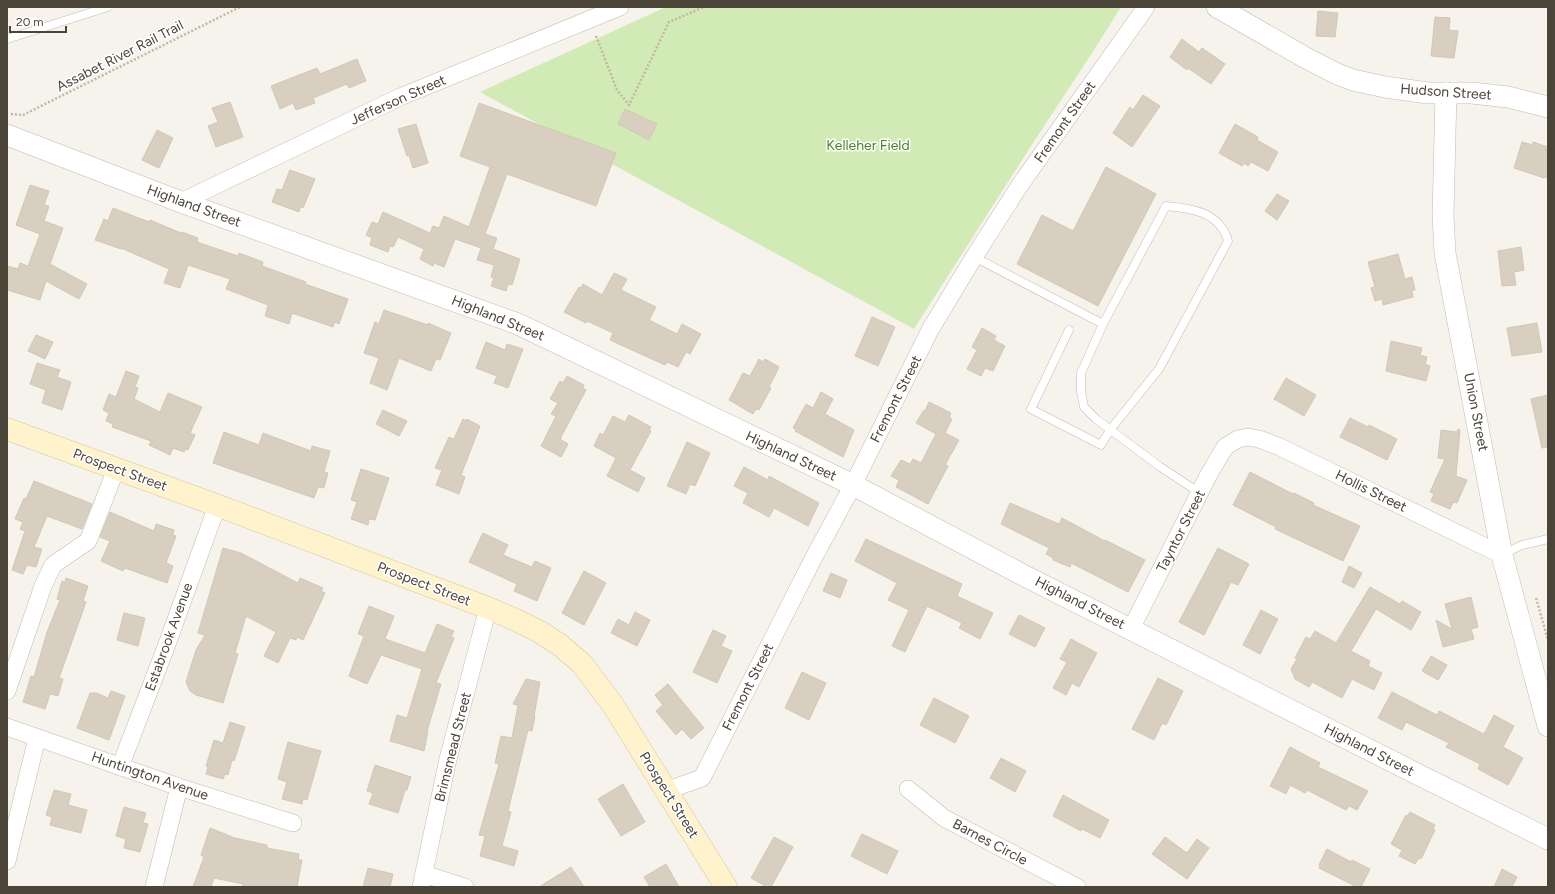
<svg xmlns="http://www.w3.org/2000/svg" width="1555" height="894" viewBox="0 0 1555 894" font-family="Figtree,sans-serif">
<rect width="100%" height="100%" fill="#f6f3ec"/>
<path fill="#d2eab5" d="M666 7H1121L1096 47 1031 146 914 329 480 92Z"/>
<g fill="#d8cfc1" stroke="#d3c7b4">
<path d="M1318 11 1338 13 1335 37 1316 36Z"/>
<path d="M1435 17 1450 18 1449 30 1458 31 1454 58 1431 56Z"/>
<path d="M1182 39 1199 52 1202 48 1225 64 1211 84 1188 68 1187 70 1170 57Z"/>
<path d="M357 59 366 81 349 88 347 84 313 98 315 103 296 110 293 103 280 109 271 86 317 68 320 74Z"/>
<path d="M1143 95 1160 106 1132 147 1113 133 1130 107 1133 110Z"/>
<path d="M230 102 243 137 216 147 208 126 218 122 212 108Z"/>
<path d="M479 103 616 153 596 206 507 174 485 234 497 238 493 249 520 259 512 285 508 284 506 291 491 286 494 278 491 277 494 265 477 260 481 248 455 239 444 267 434 263 433 266 420 259 424 249 398 237 393 247 390 246 388 252 370 245 372 238 366 235 372 222 378 224 383 212 430 233 433 226 439 228 444 216 469 227 490 167 460 156Z"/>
<path d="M625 109 657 124 649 140 618 124Z"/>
<path d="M416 124 428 163 413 168 409 155 407 156 398 129Z"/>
<path d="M1235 124 1258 137 1257 140 1278 152 1268 171 1251 162 1248 166 1244 163 1242 166 1219 153Z"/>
<path d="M157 130 173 138 159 168 142 160Z"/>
<path d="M1522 142 1533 145V142L1548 147V178L1544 177V178L1514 168Z"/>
<path d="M1106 167 1156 194 1098 306 1017 264 1042 215 1073 231Z"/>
<path d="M290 170 315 179 303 208 301 206 299 212 272 202 277 189 282 190Z"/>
<path d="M30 185 49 191 44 205 49 206 44 221 63 228 50 264 87 284 79 299 46 281 40 300 7 290V266L18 269 20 263 28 266 40 234 16 225Z"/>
<path d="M1277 194 1289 201 1277 220 1265 211Z"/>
<path d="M113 208 149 222 150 220 181 233 182 232 198 238 197 242 238 256 239 253 263 262 262 266 306 282 305 284 348 299 339 324 335 322 333 327 292 313 289 324 265 316 268 305 226 289 230 279 188 265 180 288 164 283 169 269 121 248V249L95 240 104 219 108 221Z"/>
<path d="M1521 247 1524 270 1514 272 1516 285 1502 286 1498 251Z"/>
<path d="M1398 254 1405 279 1412 277 1415 290 1412 291 1413 297 1383 305 1382 299 1375 301 1371 288 1375 287 1368 262Z"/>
<path d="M614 273 627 279 621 290 656 307 649 320 677 334 682 324 701 334 690 354 686 352 678 367 667 362 665 365 610 340 613 333 587 321 586 323 564 312 579 287 581 288 583 284 602 295Z"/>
<path d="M384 310 428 325V323L451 333 440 360 436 359 431 371 399 358 387 390 370 383 379 358 364 353 375 322 379 324Z"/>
<path d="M872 317 895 327 878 366 855 356Z"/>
<path d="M1537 323 1542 352 1512 356 1507 328Z"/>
<path d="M982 328 996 336 994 340 1005 346 993 371 985 368 981 376 967 369 977 350 972 347Z"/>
<path d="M36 335 53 342 45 359 28 351Z"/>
<path d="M1391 341 1422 348 1420 355 1427 357 1425 364 1430 366 1426 381 1386 371Z"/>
<path d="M486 342 505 350 507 344 523 349 508 388 494 383 497 376 476 368Z"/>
<path d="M759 359 763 362 765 359 779 367 769 387 771 388 759 410 756 409 753 414 729 400 743 373 750 376Z"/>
<path d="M37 363 60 370 57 377 71 382 62 410 42 403 46 390 30 384Z"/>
<path d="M126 371 139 376 135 387 138 388 134 399 160 412 168 393 202 407 190 433 195 435 188 450 185 449 184 452 173 448 170 455 149 445 151 441 112 427 113 424 106 421 109 413 103 410 109 394 116 397Z"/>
<path d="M567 376 584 385 583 388 586 390 560 439 568 444 561 457 541 446 556 416 551 414 558 403 550 399 560 381 563 383Z"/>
<path d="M1286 378 1316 395 1304 416 1274 399Z"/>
<path d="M821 392 833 399 825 414 854 430 843 457 795 431 796 429 793 428 806 404 813 408Z"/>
<path d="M1548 395V447L1542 448 1531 399Z"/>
<path d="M929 402 951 413 949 418 952 419 945 433 959 440 945 465 948 466 928 504 896 487 899 480 891 476 901 460 910 464 913 459 921 463 936 434 916 423 924 410 925 411Z"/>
<path d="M383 410 407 421 399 436 376 424Z"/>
<path d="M629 415 651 427 649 430 651 431 630 470 645 478 638 492 607 476 616 458 594 446 600 433 603 435 613 416 625 422Z"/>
<path d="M1350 418 1368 427 1369 425 1397 439 1387 460 1340 437Z"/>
<path d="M463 419 466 421 467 419 480 426 461 475 465 477 459 494 436 485 442 470 435 468 449 437 454 439Z"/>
<path d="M1458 429 1460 430 1456 476 1467 480 1457 503 1453 502 1450 509 1431 501 1434 494 1430 492 1445 459 1438 458 1441 430 1457 432Z"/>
<path d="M224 432 259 445 263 433 311 451 312 446 330 451 324 472 328 473 324 488 318 487 314 498 213 463Z"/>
<path d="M687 442 710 453 695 486 690 484 686 494 667 486Z"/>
<path d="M744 467 768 480 769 476 819 503 808 526 774 508 769 517 743 503 748 493 734 486Z"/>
<path d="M361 469 389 478 375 520 369 519 368 525 351 519 357 502 351 500Z"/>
<path d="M1250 472 1293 494 1294 493 1314 503 1313 505 1360 526 1343 561 1275 529 1276 527 1233 505Z"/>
<path d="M34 481 92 504 82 529 47 516 34 547 42 549 36 567 27 565 23 574 12 570 25 531 20 529 23 522 15 519 24 498 26 499Z"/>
<path d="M1010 503 1059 524 1062 518 1105 541V540L1145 560 1128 592 1071 563 1070 567 1053 560V558L1046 554 1049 548 1001 524Z"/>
<path d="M110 512 154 531 156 524 174 530 173 535 176 536 166 563 173 566 167 583 125 568 123 571 101 561 110 541 100 537Z"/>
<path d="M483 533 508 545 503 555 532 567 535 561 551 568 537 601 514 591 517 584 469 562Z"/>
<path d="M866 539 962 584 957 596 993 613 980 639 959 628 962 623 927 606 905 652 892 646 909 610 888 600 897 583 855 561Z"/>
<path d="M223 548 241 553 298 583 300 578 323 588 321 591 325 593 303 640 297 637 296 640 290 638 278 663 264 656 276 632 246 616 235 653 238 654 223 703 196 695 190 691 186 682 196 650 205 635 198 633Z"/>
<path d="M1218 548 1249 564 1238 585 1231 582 1204 635 1179 622Z"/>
<path d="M1349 566 1362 573 1354 588 1342 582Z"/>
<path d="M584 571 606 583 584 625 562 613Z"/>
<path d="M831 573 847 580 840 598 823 591Z"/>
<path d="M66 578 88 586 83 601 86 602 59 678 63 679 58 696 50 694 45 709 23 702 31 676 34 677 47 632 60 600 57 599 62 581 65 582Z"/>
<path d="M1370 587 1400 604 1402 601 1421 612 1411 630 1376 609 1351 651 1370 661 1368 666 1382 673 1374 690 1352 679 1342 698 1312 682 1309 687 1295 679 1291 669 1297 659 1295 658 1306 637 1310 639 1315 631 1336 643Z"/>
<path d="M1471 597 1478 627 1471 629 1474 639 1443 647 1436 620 1452 629 1445 604Z"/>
<path d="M369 606 394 616 385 639 425 653 437 624 454 631 451 637 454 638 436 683 441 684 427 731H428L424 751 390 741 397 715 407 718 422 669 381 655 367 684 349 676 364 636 358 634Z"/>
<path d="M1261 610 1278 619 1260 654 1243 645Z"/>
<path d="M635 612 650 620 637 646 611 633 618 619 629 625Z"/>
<path d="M124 613 145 618 138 646 117 640Z"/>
<path d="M1019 615 1045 628 1035 647 1009 634Z"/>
<path d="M713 630 726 636 721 646 732 651 717 683 693 672Z"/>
<path d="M1071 639 1097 653 1079 687 1072 683 1066 695 1053 688 1067 662 1060 659Z"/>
<path d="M1431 656 1447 665 1438 680 1422 671Z"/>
<path d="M802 672 826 683 809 720 785 708Z"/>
<path d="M1158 678 1183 691 1166 725 1162 723 1154 740 1132 729Z"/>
<path d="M526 679 540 682 534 716H535L532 731 528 730 508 811 511 812 502 846 518 851 514 866 480 856 485 836 479 835 499 764 495 763 501 736 512 738 518 705 513 704Z"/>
<path d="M668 684 704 728 691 739 682 729 676 735 656 711 663 705 655 695Z"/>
<path d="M111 691 125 696 109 740 77 728 90 693H96L108 698Z"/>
<path d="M1392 692 1437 715 1439 711 1484 734 1494 715 1514 726 1503 747 1523 758 1508 785 1478 769 1480 764 1446 747 1449 743 1406 722 1402 730 1378 718Z"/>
<path d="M934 698 969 716 955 743 920 725Z"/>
<path d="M230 722 245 727 234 761 232 760 228 775 225 774 223 779 206 774 208 767 206 766 214 740 223 743Z"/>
<path d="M288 742 321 751 307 800 303 799 302 804 282 799 287 782 278 779Z"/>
<path d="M1290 747 1320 763 1318 767 1368 791 1357 810 1349 806 1346 810 1307 790 1305 793 1290 785 1286 794 1270 786Z"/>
<path d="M1001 758 1026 771 1015 792 990 778Z"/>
<path d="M375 765 411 777 407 790H405L398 813 369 804 373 793 367 791Z"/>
<path d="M623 784 645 822 621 836 598 799Z"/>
<path d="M54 790 71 794 68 805 87 810 81 833 50 825 52 817 46 815Z"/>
<path d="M1063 795 1109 820 1100 838 1082 829 1081 831 1053 816Z"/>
<path d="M124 807 146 813 143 823 148 824 140 852 124 848 126 839 116 836Z"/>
<path d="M1410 812 1435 825 1433 828 1435 830 1421 859 1419 858 1415 864 1399 856 1402 850 1391 844 1406 815 1408 816Z"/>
<path d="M210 828 235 838 267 845V848L299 854 298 860H302L297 887H242L243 884 214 878 211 887H193L204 857 201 855Z"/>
<path d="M862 834 898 851 887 874 851 856Z"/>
<path d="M774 837 793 847 771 887H767L751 878Z"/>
<path d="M1165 837 1187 853 1197 839 1209 848 1187 879 1152 854Z"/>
<path d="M1327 849 1351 862 1352 860 1370 869 1361 887H1357L1319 868 1320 866 1319 865Z"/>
<path d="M666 864 679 887H650L644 877Z"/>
<path d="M571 867 584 887H539Z"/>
<path d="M368 868 393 874 390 887H363Z"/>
<path d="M1502 869 1517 877 1512 887H1494Z"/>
</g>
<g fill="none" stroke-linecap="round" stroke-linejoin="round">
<defs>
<g id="service">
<path d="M7 39 108 7"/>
<path d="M974 257 1103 324 1081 373V391L1084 407 1096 419 1159 466 1200 493"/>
<path d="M1069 330 1031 409 1101 445 1110 430 1159 369 1228 241C1220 212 1191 208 1166 206L1103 324"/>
<path d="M1503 554 1522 545 1548 539"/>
</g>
<g id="minor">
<path d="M181 202 400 97 620 7"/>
<path d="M1131 629 1208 476 1225 447 1238 439 1248 437 1259 439 1280 447 1502 555"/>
<path d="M7 691 43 586 53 565 88 541 116 469"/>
<path d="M7 727 179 787 293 823"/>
<path d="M120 767 166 647 217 506"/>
<path d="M908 789 944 818 1077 887"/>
<path d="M665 791 702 778 813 559 853 485 930 330 974 257 1020 185 1146 7"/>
<path d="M7 861 37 738"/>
<path d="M424 874 465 887"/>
<path d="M154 887 179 787"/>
<path d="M421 887 448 759 488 608"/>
</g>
<g id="tertiary">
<path d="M1217 7 1306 58 1337 74 1353 80 1385 87 1428 93H1472L1508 97 1548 107"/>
<path d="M1446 93 1443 216 1445 253 1502 555 1548 726"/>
<path d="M7 135 181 202 518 324 853 485 1019 573 1421 776 1548 839"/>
</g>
<path id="secondary" d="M7 429 219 506 488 608 516 620 540 632 560 645 582 664 613 705 726 887"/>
</defs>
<use href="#service" stroke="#c2bbae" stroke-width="9"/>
<use href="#minor" stroke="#c2bbae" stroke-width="18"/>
<use href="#tertiary" stroke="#c2bbae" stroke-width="22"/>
<use href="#secondary" stroke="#d6c79b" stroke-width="23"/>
<g stroke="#c4b79f" stroke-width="2.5" stroke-dasharray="2 2" stroke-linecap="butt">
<path d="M596 36 617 90 629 105 669 22 704 7"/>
<path d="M11 114 23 115 240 7"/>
<path d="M1536 598 1548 640"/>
</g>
<use href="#service" stroke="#fff" stroke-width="8"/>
<use href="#minor" stroke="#fff" stroke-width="17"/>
<use href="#tertiary" stroke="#fff" stroke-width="21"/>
<use href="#secondary" stroke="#fff3cd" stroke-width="22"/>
</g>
<g text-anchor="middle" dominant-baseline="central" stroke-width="3" stroke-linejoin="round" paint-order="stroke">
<g font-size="14" fill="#4b4439" stroke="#fff">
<text transform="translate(120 56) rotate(-27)">Assabet River Rail Trail</text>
<text transform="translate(1446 92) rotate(4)">Hudson Street</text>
<text transform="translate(398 100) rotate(-24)">Jefferson Street</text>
<text transform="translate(1065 122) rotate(-55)">Fremont Street</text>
<text transform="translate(194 206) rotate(20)">Highland Street</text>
<text transform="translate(498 318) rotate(22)">Highland Street</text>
<text transform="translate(896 399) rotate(-63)">Fremont Street</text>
<text transform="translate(1476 412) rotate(79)">Union Street</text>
<text transform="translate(791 456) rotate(25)">Highland Street</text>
<text transform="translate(120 470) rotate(20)">Prospect Street</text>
<text transform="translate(1371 491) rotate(26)">Hollis Street</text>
<text transform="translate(1181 531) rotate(-63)">Tayntor Street</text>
<text transform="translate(424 584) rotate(21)">Prospect Street</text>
<text transform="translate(1080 603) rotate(27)">Highland Street</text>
<text transform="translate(169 637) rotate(-70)">Estabrook Avenue</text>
<text transform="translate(748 687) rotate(-63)">Fremont Street</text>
<text transform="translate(453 747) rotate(-76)">Brimsmead Street</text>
<text transform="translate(1369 750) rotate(27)">Highland Street</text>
<text transform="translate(150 776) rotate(19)">Huntington Avenue</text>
<text transform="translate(669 795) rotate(58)">Prospect Street</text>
<text transform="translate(990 842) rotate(28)">Barnes Circle</text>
</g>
<g font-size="14" fill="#4a7f2a" stroke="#fff">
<text x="868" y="145">Kelleher Field</text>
</g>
</g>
<rect width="1555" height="894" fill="none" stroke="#4b4439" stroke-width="16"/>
<path d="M10 26v6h56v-6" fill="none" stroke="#4b4439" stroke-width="2"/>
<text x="16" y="26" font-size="12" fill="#4b4439" stroke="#ffffff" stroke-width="3" paint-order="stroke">20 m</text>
</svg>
